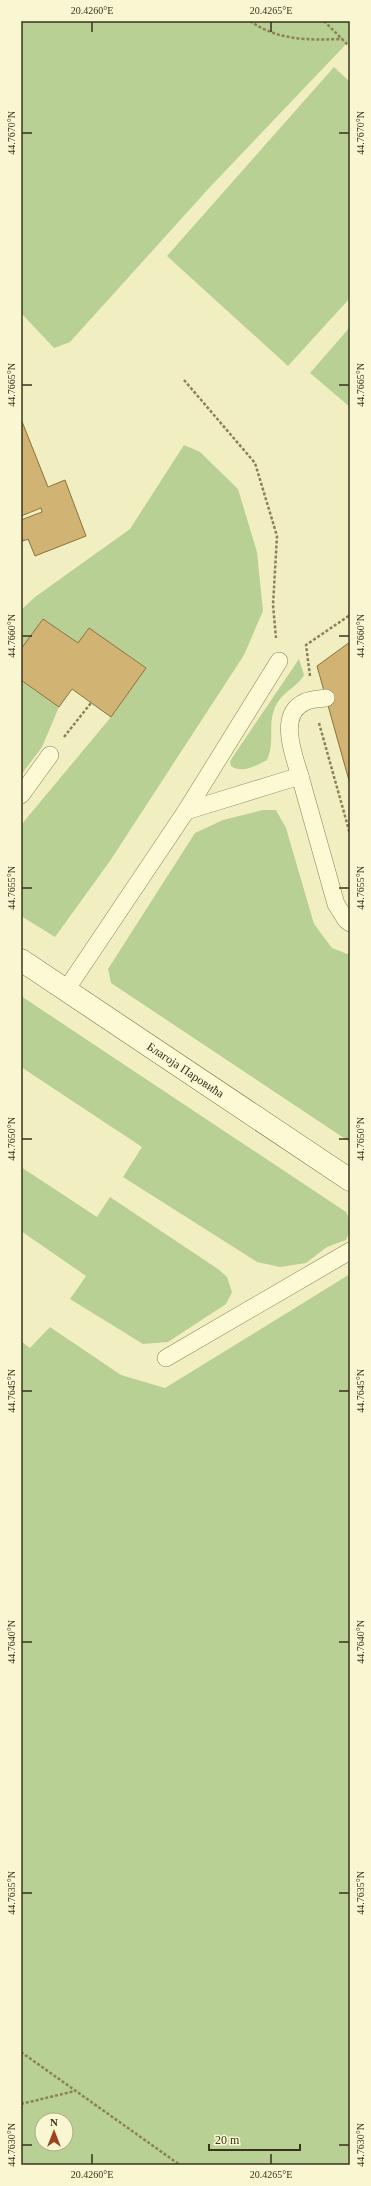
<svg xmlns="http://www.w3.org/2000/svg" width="371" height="2186" viewBox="0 0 371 2186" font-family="'Times New Roman',serif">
<rect width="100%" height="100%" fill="#f1efc1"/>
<g fill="#b8d094" fill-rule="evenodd">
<path d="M21 21H350V40L210 187 70 342 54 348 21 313Z"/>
<path d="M334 67 350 82V298L288 366 167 256Z"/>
<path d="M350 327V407L310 373Z"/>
<path d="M184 445 200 452 238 489 257 552 263 611 244 655 110 861 55 937 21 916V825L111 717 146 668 89 628 78 643 43 619 21 649V610L35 597 130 529Z"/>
<path d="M299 659 304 675C296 689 280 692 274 710 268 726 275 742 267 760 257 765 242 774 231 766L230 761Z"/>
<path d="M21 680 59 707 42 747 21 775Z"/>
<path d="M263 810H276L286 828 314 924 332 948 350 955V1142L111 983 108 969 195 833 223 820Z"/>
<path d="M21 996 346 1212C351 1222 351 1230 346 1240L327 1247 306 1263 280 1267 257 1262 123 1177 142 1147 21 1067Z"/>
<path d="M21 1167 97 1217 110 1197 218 1269 227 1277 232 1292 226 1304 168 1342 143 1344 70 1299 86 1276 21 1231Z"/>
<path d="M350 1274V2165H21V1341L30 1348 50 1327 121 1375 165 1388ZM42 2120H66V2144H42Z"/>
</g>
<g fill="#d1b474" stroke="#8c713b">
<path d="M21 419 48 487 65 480 86 536 35 556 28 539 23 541 21 536V520L42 512 41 508 21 516Z"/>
<path d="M43 619 78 643 89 628 146 668 111 717 72 689 59 707 21 680V649Z"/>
<path d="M350 642V784L317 666Z"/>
</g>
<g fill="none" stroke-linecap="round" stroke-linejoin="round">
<defs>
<g id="lane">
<path d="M300 776 336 904 346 920 350 923"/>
<path d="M21 795 50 755"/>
<path d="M186 811 300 776C294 756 277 714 305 702 311 699 319 699 326 698"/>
<path d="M66 990 186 811 279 661"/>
<path d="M166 1358 350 1251"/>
</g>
<g id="secondary">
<path id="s1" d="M21 960 350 1180"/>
</g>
</defs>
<use href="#lane" stroke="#8b8157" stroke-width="18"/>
<use href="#secondary" stroke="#6d623b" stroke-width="23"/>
<g stroke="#8b8157" stroke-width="2.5" stroke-dasharray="3 2" stroke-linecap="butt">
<path d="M250 21C279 41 308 40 342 39"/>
<path d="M324 21 350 47"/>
<path d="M184 380 255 463 277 536 273 605 276 638"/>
<path d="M310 676 306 645 350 615"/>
<path d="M319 723 350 834"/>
<path d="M64 737 91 703"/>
<path d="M21 2052 180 2165"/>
<path d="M21 2104 75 2091"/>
</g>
<use href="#lane" stroke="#fbfad5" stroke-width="17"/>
<use href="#secondary" stroke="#fbfad5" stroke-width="22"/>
</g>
<path fill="none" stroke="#3a331d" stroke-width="1.5" d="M92 22V32M271 22V32M22 133H32M339 133H349M22 385H32M339 385H349M22 636H32M339 636H349M22 888H32M339 888H349M22 1139H32M339 1139H349M22 1391H32M339 1391H349M22 1642H32M339 1642H349M22 1893H32M339 1893H349M22 2145H32M339 2145H349M92 2154V2164M271 2154V2164"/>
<g text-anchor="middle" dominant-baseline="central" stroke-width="3" stroke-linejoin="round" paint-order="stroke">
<g font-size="12" fill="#3a331d" stroke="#f8f7d1">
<text stroke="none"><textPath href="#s1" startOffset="198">Благоја Паровића</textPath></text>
</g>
</g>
<rect width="371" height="2186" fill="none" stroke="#f8f7d1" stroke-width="44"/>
<g transform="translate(54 2132)"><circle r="19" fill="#f8f7d1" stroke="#aca989"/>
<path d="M0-3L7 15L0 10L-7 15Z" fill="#9e4423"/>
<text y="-6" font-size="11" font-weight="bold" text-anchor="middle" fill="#3a331d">N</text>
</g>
<path d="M209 2144v6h91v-6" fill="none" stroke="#3a331d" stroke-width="2"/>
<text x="215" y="2144" font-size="12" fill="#3a331d" stroke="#f8f7d1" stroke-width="3" paint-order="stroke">20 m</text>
<rect x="22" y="22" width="327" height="2142" fill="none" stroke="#3a331d" stroke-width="1.5"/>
<g font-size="10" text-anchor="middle" fill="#3a331d">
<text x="92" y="14">20.4260°E</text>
<text x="271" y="14">20.4265°E</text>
<text transform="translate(11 133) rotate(-90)" y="4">44.7670°N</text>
<text transform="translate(360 133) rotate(-90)" y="4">44.7670°N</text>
<text transform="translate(11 385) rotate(-90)" y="4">44.7665°N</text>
<text transform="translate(360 385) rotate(-90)" y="4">44.7665°N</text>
<text transform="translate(11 636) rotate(-90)" y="4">44.7660°N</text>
<text transform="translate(360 636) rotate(-90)" y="4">44.7660°N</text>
<text transform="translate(11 888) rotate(-90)" y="4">44.7655°N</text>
<text transform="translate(360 888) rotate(-90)" y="4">44.7655°N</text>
<text transform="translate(11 1139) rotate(-90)" y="4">44.7650°N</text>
<text transform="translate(360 1139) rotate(-90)" y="4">44.7650°N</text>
<text transform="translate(11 1391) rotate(-90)" y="4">44.7645°N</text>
<text transform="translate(360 1391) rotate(-90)" y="4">44.7645°N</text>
<text transform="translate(11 1642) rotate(-90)" y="4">44.7640°N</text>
<text transform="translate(360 1642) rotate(-90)" y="4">44.7640°N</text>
<text transform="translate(11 1893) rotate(-90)" y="4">44.7635°N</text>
<text transform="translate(360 1893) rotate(-90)" y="4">44.7635°N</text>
<text transform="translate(11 2145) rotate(-90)" y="4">44.7630°N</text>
<text transform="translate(360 2145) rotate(-90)" y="4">44.7630°N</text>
<text x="92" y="2178">20.4260°E</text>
<text x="271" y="2178">20.4265°E</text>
</g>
</svg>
